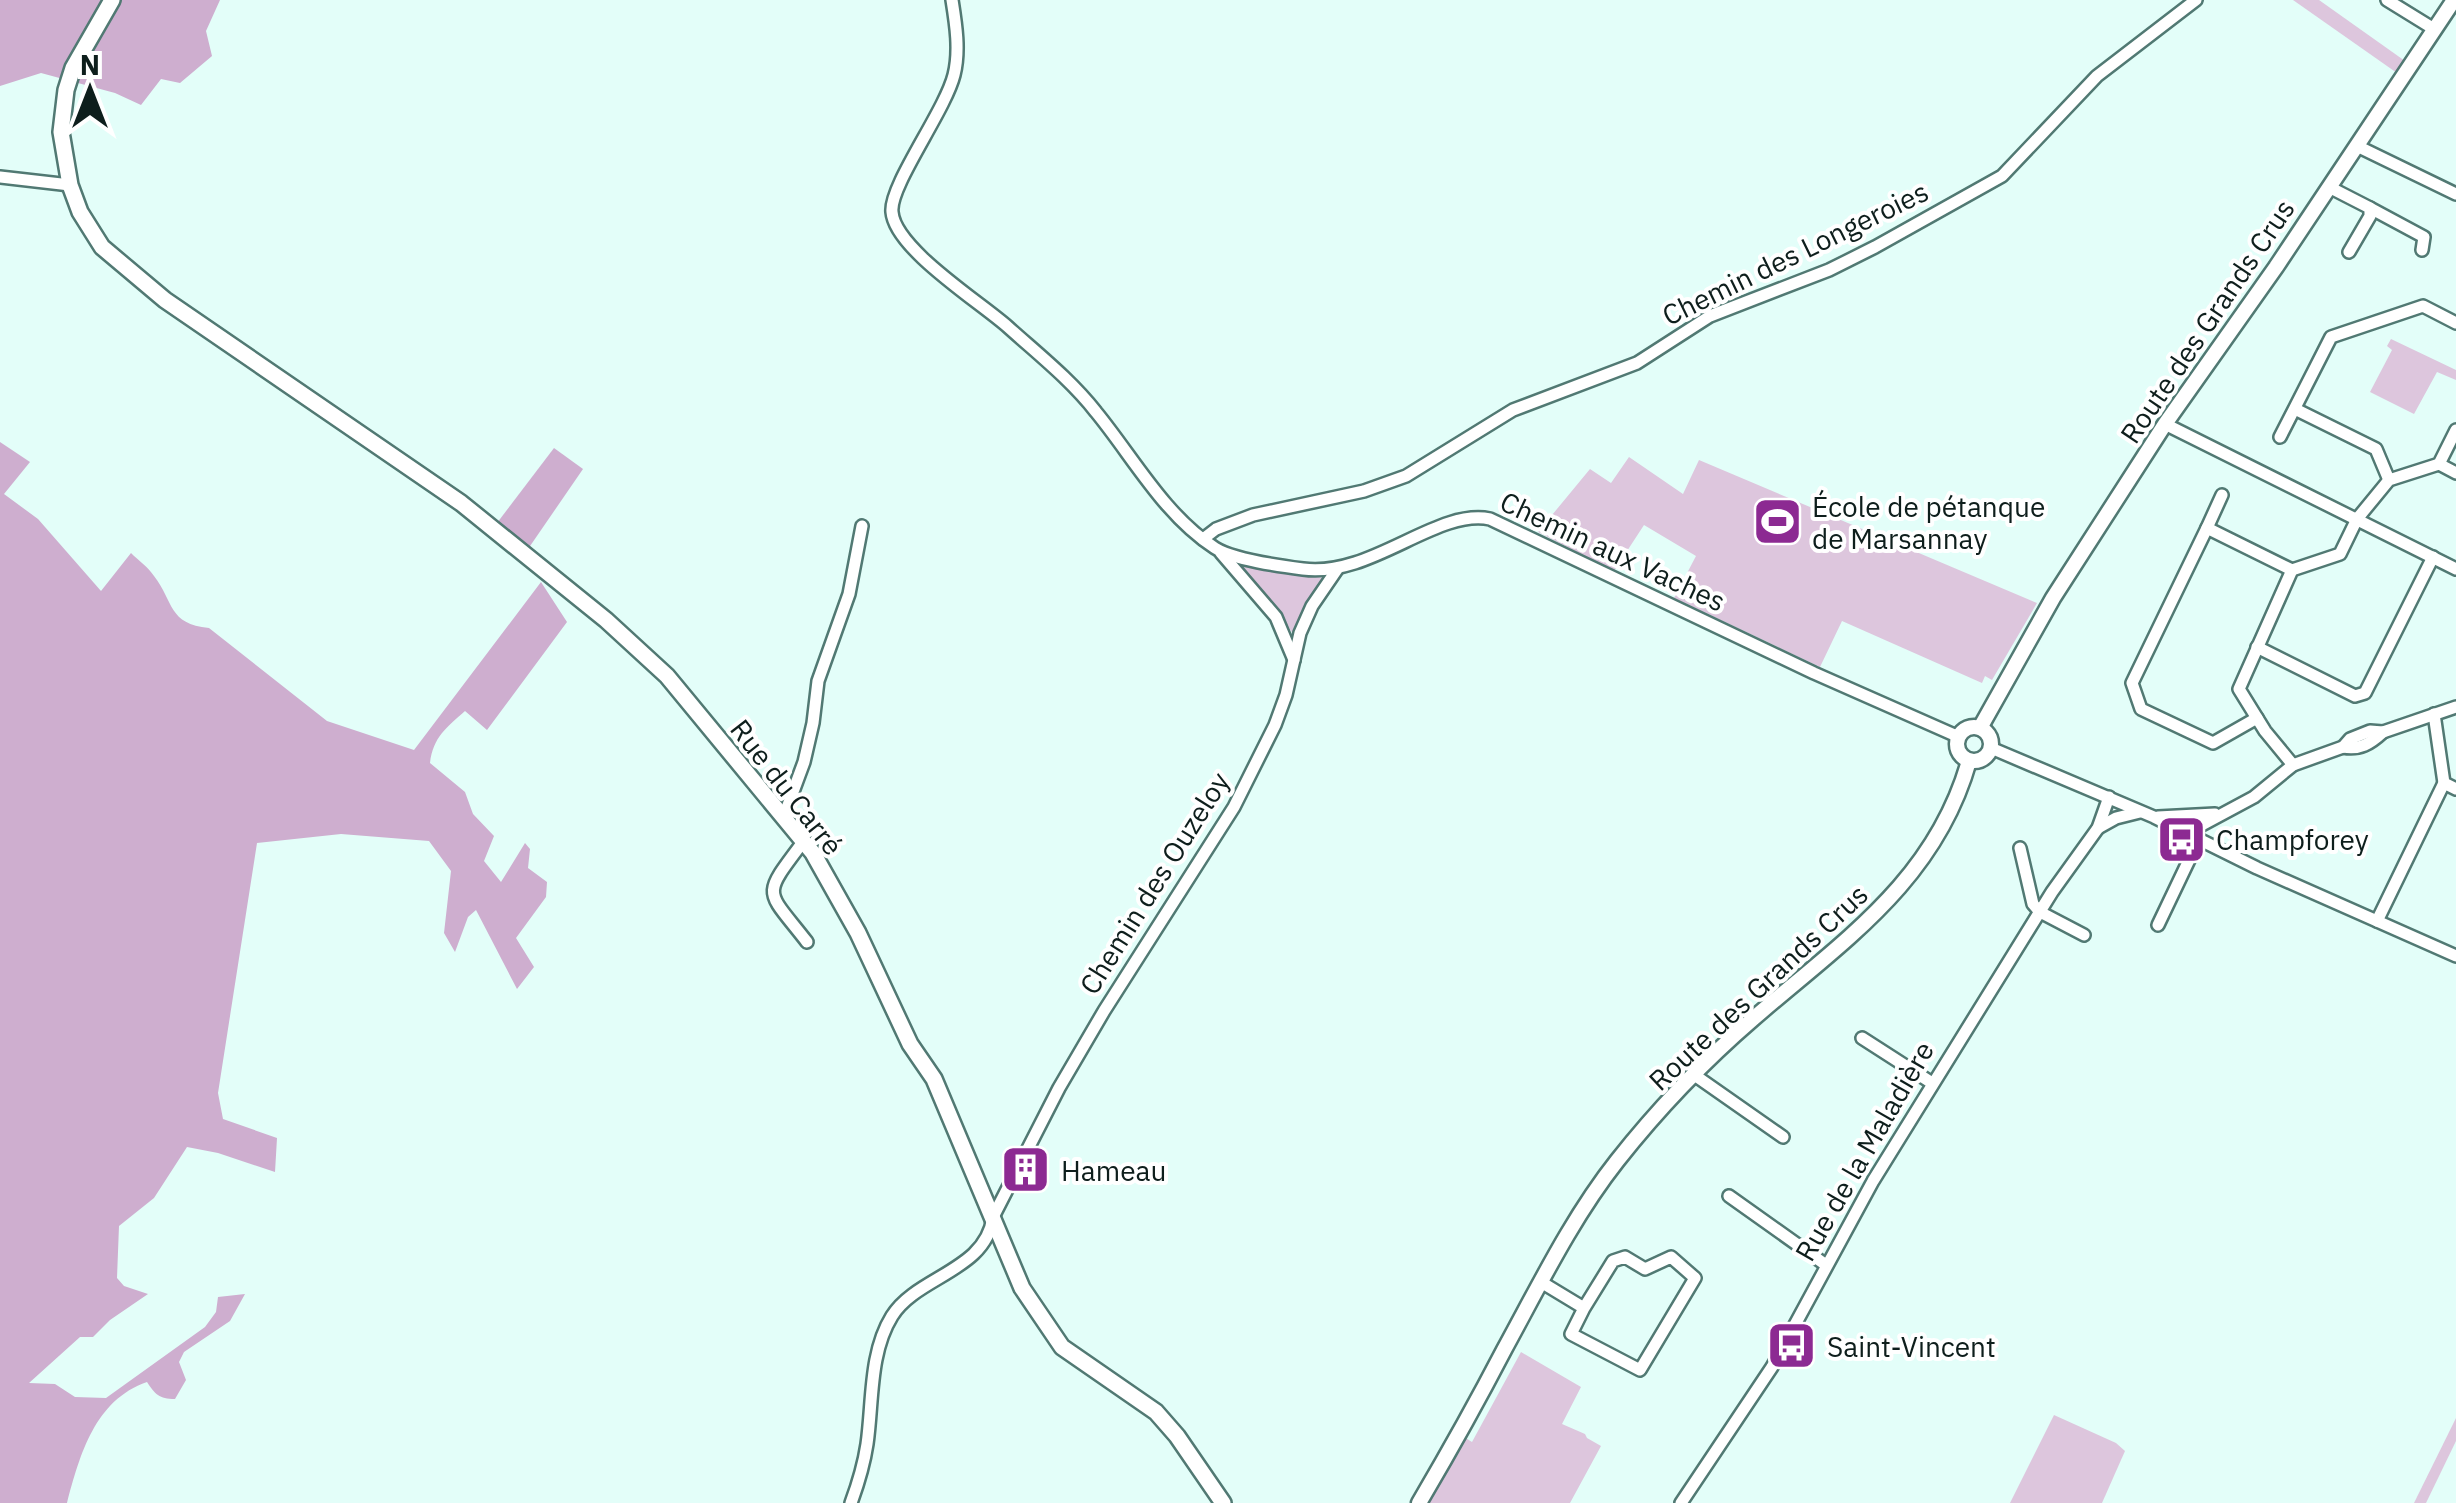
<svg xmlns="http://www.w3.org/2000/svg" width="2456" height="1503" viewBox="0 0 2456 1503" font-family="'IBM Plex Sans',sans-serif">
<rect width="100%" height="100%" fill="#e3fef9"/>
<g fill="#ddc6dd">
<path d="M2293 0H2319L2405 61 2397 73Z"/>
<path d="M2391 339 2456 370V380L2437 372 2414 414 2370 392 2392 350 2387 346Z"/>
<path d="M1629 457 1683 494 1699 460 2037 603 1992 680 1985 676 1982 683 1842 621 1820 667 1674 598 1696 556 1644 525 1614 571 1538 532 1590 469 1611 483Z"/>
<path d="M1247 563 1324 578 1293 634 1276 608 1240 569Z"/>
<path d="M1521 1352 1581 1387 1562 1424 1585 1434 1587 1438 1601 1446 1570 1503H1425L1464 1437 1472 1442Z"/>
<path d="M2054 1415 2116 1443 2125 1451 2102 1503H2010Z"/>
<path d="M2456 1418V1441L2426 1503H2414Z"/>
</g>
<g fill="#ceaecf">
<path d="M0 0H220L206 31 212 56 180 83 161 79 141 105 115 93 41 73 0 86Z"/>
<path d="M0 442 30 462 4 494 38 519 101 591 131 553C138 560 148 567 154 576 174 602 168 624 209 628L327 721 414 750 541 582 567 622 487 730 465 711C447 727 433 737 430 763L465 792 473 814 494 836 484 861 501 882 525 843 530 849 528 868 547 882 546 897 516 938 534 967 517 989 476 910 468 917 455 952 444 933 451 871 429 841 341 834 257 843 218 1093 223 1119 277 1138 275 1172 218 1153 187 1147 154 1198 119 1226 117 1278 124 1286 148 1294 110 1320 93 1337H80L29 1383 55 1384 75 1397 106 1398 205 1327 216 1312 218 1297 245 1294 230 1321 184 1352 179 1362 186 1380 175 1399C159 1399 155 1394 147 1382 95 1400 80 1454 67 1503H0Z"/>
<path d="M554 448 583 469 528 549 497 523Z"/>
</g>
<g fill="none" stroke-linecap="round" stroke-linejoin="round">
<defs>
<g id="minor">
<path d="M952 0C956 25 960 51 954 75 945 111 889 186 892 212 895 249 980 302 1008 327 1038 354 1071 380 1096 412 1133 457 1164 515 1215 548 1234 560 1280 566 1303 569 1371 578 1436 508 1490 519L1814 673 1959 737"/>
<path d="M2387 0 2434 29"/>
<path d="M2357 146 2456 194"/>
<path d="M0 177 70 185"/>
<path d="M2329 187 2370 208V216L2349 252"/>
<path d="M2370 208 2424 237 2422 250"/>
<path d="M2295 409 2376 449 2389 480"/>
<path d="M2165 424 2456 569"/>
<path d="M2280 437 2331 337 2423 306 2456 323"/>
<path d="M2439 464 2456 473"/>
<path d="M2207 528 2222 495"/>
<path d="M1203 539 1216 529 1253 515 1364 491 1406 476 1513 410 1637 363 1710 316 1829 270 1875 247 2002 176 2097 76 2196 0"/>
<path d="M1221 553 1276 617 1294 660"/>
<path d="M2257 647 2355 696 2365 693 2433 557"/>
<path d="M2434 714 2444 783 2456 789"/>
<path d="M2257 718 2213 743 2141 709 2132 683 2207 528 2292 570"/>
<path d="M2343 747C2360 750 2370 744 2383 732"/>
<path d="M1991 748 2154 817 2257 868 2456 956"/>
<path d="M2293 765 2265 731 2239 689 2292 570 2340 554 2357 519 2389 480 2439 464 2456 430"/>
<path d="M784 816 804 762 813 723 818 681 849 594 862 526"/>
<path d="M2158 817 2215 814"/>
<path d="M2098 828 2116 818 2140 812"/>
<path d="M2192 836 2200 826 2254 797 2293 765 2343 747 2350 739 2370 731 2383 732 2456 707"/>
<path d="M803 842C761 898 765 888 807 942"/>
<path d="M2020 848 2033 904 2040 912 2084 935"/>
<path d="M2377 921 2444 783"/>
<path d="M2158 925 2199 839"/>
<path d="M1862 1038 1932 1083"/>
<path d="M1693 1074 1783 1137"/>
<path d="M1729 1196 1826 1265"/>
<path d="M1541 1282 1584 1308 1571 1334 1640 1370 1695 1278 1671 1257 1645 1269 1625 1257 1613 1261 1584 1308"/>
<path d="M851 1503C858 1484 864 1464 867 1444 873 1402 869 1353 892 1316 917 1276 986 1271 993 1217L1059 1088 1104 1011 1234 807 1275 725 1286 695 1300 633 1312 606 1338 568"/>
<path d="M1681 1503 1772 1367 1873 1181 2052 892 2098 828 2109 797"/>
</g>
<g id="tertiary">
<circle cx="1974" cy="744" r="17"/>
<path d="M1980 728 2053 598 2165 424 2276 267 2454 0"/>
<path d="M1419 1503C1449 1452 1477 1402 1504 1350 1539 1286 1572 1218 1617 1161 1658 1109 1704 1061 1754 1018 1843 941 1935 881 1969 761"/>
</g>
<path id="secondary" d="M112 0 73 68 66 90 61 132 70 185 80 212 102 247 165 300 461 503 606 620 667 676 813 853 858 933 910 1044 934 1079 1022 1288 1062 1347 1156 1412 1177 1436 1223 1503"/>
</defs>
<use href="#minor" stroke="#517973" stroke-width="16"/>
<use href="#tertiary" stroke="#517973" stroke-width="19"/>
<use href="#secondary" stroke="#517973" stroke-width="20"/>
<use href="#minor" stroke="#fff" stroke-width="11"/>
<use href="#tertiary" stroke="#fff" stroke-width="14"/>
<use href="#secondary" stroke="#fff" stroke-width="15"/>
</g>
<defs>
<symbol id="stadium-square" viewBox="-11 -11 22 22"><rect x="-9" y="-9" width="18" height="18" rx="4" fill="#8c2a92" stroke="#fff"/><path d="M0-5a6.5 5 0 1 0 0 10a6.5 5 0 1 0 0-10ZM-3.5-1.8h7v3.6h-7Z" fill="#fff"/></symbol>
<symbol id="bus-square" viewBox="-11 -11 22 22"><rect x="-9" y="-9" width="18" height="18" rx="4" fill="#8c2a92" stroke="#fff"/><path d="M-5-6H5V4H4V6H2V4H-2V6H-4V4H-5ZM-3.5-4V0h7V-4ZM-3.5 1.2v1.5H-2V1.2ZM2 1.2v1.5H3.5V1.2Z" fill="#fff"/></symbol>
<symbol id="building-square" viewBox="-11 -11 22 22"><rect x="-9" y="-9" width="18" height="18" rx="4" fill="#8c2a92" stroke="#fff"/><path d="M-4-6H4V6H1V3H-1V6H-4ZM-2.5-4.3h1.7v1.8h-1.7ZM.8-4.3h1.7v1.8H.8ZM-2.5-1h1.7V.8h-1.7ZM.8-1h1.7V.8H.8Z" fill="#fff"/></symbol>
</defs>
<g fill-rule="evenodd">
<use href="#stadium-square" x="1750" y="494" width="55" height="55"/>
<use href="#bus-square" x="2154" y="812" width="55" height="55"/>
<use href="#building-square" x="998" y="1142" width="55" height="55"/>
<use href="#bus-square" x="1764" y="1318" width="55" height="55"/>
</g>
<g text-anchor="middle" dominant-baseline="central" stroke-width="8" stroke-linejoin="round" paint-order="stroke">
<g font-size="28" fill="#0e1e1c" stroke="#fff">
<text transform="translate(1795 253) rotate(-26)">Chemin des Longeroies</text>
<text transform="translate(2207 321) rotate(-56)">Route des Grands Crus</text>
<text transform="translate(1613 551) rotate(25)">Chemin aux Vaches</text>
<text transform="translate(787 787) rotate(52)">Rue du Carré</text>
<text transform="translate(1154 883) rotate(-58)">Chemin des Ouzeloy</text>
<text transform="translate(1758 987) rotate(-43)">Route des Grands Crus</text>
<text transform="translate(1864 1151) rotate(-60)">Rue de la Maladière</text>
</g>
<g font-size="28" fill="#0e1e1c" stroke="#fff" text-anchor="start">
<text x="1812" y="506">École de pétanque<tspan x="1812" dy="32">de Marsannay</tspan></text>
<text x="2216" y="839">Champforey</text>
<text x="1061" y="1170">Hameau</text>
<text x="1827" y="1346">Saint-Vincent</text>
</g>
</g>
<g transform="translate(90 90)" stroke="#ffffff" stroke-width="8" paint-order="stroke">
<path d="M0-8L18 38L0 25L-18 38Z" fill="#0e1e1c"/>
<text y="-15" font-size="28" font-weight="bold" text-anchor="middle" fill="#0e1e1c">N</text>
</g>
</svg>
